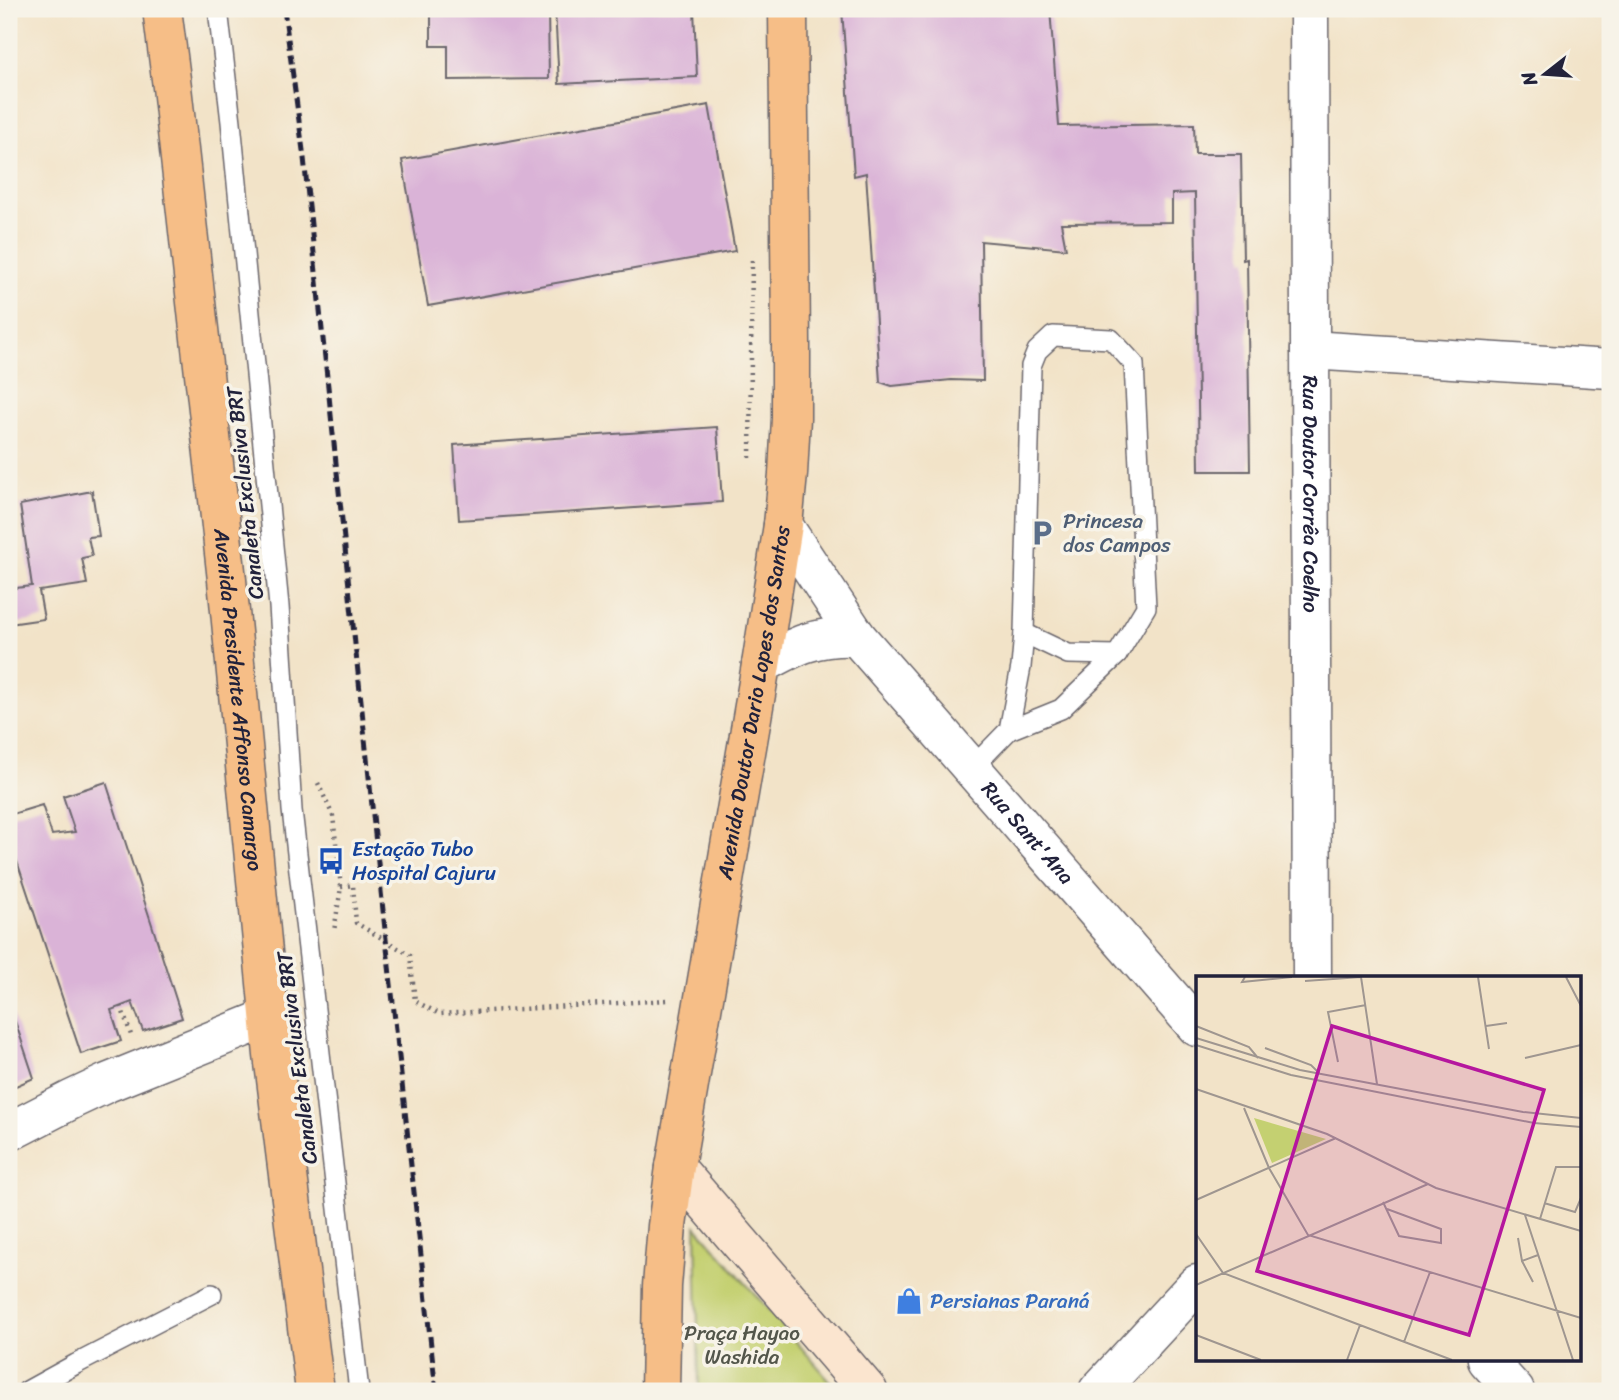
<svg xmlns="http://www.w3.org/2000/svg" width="1619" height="1400" viewBox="0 0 1619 1400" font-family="Sriracha,sans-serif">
<rect width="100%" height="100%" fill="#f7f3e8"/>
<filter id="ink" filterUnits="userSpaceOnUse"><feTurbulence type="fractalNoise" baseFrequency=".0143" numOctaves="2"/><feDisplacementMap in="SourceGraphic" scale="14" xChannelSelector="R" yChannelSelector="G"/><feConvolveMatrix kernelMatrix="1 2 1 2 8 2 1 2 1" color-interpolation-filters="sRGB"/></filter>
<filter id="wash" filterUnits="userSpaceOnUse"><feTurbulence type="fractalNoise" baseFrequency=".00686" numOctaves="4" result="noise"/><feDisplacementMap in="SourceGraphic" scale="28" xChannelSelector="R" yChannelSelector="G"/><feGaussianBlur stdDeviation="1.57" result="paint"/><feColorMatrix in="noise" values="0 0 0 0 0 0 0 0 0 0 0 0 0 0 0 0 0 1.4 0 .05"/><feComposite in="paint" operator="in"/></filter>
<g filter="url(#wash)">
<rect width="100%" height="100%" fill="#f2e3c8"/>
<path fill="#c4d071" stroke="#737956" stroke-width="2" d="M696 1226 839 1391H699Z"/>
<g id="blocks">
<g fill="#dab3d7">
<path d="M431 9H548L549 79 448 80V46H431Z"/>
<path d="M555 9H694L697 77 559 84Z"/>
<path d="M842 9H1050L1059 126 1194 124 1195 154H1241L1243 260 1247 259 1250 471H1199L1195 193 1172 194V222L1061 223 1066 249 981 241 983 381 951 380 892 386 880 382 866 173 854 176Z"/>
<path d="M709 105 735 251 428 306 402 160Z"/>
<path d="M717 427 722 502 459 520 454 445Z"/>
<path d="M92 491 99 536 88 537 92 556 82 558 87 584 39 591 44 619 9 624V589L32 586 20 505Z"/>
<path d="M106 782 182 1018 143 1031 132 1002 111 1010 121 1041 81 1054 9 837V815L42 805 52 835 75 832 63 796Z"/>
<path d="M9 1003 34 1078 9 1089Z"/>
</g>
</g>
</g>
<g filter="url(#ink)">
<use href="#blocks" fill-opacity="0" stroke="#6b666c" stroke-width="2"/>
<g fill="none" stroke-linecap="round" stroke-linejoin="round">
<defs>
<g id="lane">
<path d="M218 9 231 122 279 606 292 810 359 1391"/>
<path d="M1024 633 1068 654 1117 655"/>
<path d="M972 768 1009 730 1061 709 1117 655 1146 607 1134 364 1111 339 1053 336 1037 351 1031 366 1024 633 1021 667 1009 730"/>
<path d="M27 1391 76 1364 212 1294"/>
</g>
<g id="street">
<path id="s1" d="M1309 9 1312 978"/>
<path d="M1310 350 1610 369"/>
<path id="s2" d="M783 525 857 637 1197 1027"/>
<path d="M761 665C796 645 816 635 857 637"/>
<path d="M9 1132 73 1099 107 1083 270 1017"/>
<path d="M1487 1360 1515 1391"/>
<path d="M1098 1391 1197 1284"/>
</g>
<path id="secondary" d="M675 1167 868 1391"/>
<g id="primary">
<path id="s3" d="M162 9 172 87 227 580 273 1055 315 1391"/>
<path id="s4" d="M660 1391 662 1286 667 1226 675 1167 761 665 783 525 788 474 791 418V343L788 9"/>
</g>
</defs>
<use href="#lane" stroke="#6b666c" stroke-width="22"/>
<use href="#street" stroke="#6b666c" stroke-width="41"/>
<use href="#secondary" stroke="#6b666c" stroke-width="41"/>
<use href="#primary" stroke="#6b666c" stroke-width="41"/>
<g stroke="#6b666c" stroke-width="4.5" stroke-dasharray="2 5" stroke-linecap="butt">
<path d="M750 458 752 256"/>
<path d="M318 783 333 816 341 887 334 931"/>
<path d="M341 887 353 885 356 923 410 955 415 1001 440 1014 668 1000"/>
<path d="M121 1006 131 1035"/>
</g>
<use href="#lane" stroke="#fff" stroke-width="19"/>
<use href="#street" stroke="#fff" stroke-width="38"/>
<use href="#secondary" stroke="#fbe5cf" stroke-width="38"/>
<use href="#primary" stroke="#f6be87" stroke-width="38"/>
<path stroke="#22223b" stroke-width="5" stroke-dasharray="10 5" stroke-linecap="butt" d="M284 9 304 158 386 939 436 1391"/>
</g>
</g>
<defs>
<symbol id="parking-bare" viewBox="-9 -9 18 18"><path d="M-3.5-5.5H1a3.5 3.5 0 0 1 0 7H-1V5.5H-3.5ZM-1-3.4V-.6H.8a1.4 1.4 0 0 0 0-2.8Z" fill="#5c6f8a" stroke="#f7f3e8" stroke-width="2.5" paint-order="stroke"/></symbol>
<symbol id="bus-bare" viewBox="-9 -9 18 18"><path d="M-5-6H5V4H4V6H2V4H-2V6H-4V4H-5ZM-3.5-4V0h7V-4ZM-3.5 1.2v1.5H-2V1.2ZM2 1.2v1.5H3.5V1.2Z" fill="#1a4fb4" stroke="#f7f3e8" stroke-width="2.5" paint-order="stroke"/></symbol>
<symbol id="shop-bare" viewBox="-9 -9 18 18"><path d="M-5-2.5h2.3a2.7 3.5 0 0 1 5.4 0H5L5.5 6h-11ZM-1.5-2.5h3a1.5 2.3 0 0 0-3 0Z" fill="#3f7fe0" stroke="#f7f3e8" stroke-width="2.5" paint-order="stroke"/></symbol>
</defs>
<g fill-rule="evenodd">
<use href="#parking-bare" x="1023" y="514" width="38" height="38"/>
<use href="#bus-bare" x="312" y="842" width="38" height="38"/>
<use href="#shop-bare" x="890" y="1282" width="38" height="38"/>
</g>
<g text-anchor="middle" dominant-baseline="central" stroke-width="7" stroke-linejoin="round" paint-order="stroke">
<g font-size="21" fill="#22223b" stroke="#f7f3e8">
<text transform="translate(245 493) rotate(-96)">Canaleta Exclusiva BRT</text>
<text stroke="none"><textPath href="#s1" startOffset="485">Rua Doutor Corrêa Coelho</textPath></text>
<text stroke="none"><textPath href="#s3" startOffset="695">Avenida Presidente Affonso Camargo</textPath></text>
<text stroke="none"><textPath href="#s4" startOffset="696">Avenida Doutor Dario Lopes dos Santos</textPath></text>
<text stroke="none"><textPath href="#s2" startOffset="394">Rua Sant'Ana</textPath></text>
<text transform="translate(297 1058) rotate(-97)">Canaleta Exclusiva BRT</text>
</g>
<g font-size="21" fill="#4e5e75" stroke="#f7f3e8" text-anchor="start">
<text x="1063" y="521">Princesa<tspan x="1063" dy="24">dos Campos</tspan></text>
</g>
<g font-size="21" fill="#164399" stroke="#f7f3e8" text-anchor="start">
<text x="352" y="849">Estação Tubo<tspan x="352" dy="24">Hospital Cajuru</tspan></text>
</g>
<g font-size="21" fill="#366cbe" stroke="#f7f3e8" text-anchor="start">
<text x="930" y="1301">Persianas Paraná</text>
</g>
<g font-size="21" fill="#53564b" stroke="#f7f3e8">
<text x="742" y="1333">Praça Hayao<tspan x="742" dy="24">Washida</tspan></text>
</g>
</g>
<g transform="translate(1196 976)">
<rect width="385" height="385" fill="#f2e3c8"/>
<path d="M58 142 130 163 76 187Z" fill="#c4d071"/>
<path fill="none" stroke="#9f9690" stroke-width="2" d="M49 1 46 6 96 1M165 1 181 108M282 1 293 73M370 1 385 30M109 5 165 1M0 50 53 71 62 82M290 50 311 47M0 62 104 94 327 136 385 142M0 69 95 99 338 147 385 151M69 72 115 89 124 98M329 82 385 69M142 86 132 36 170 29M0 113 131 158 240 212 385 255M48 132 73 192 112 259 385 342M0 224 140 162M187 226 203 260 245 267V253L191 233M348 227 379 236 385 222M329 239 377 384M344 243 360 191H385M0 258 27 297 256 384M322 262 326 285 342 279M326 285 337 306M0 309 232 208M0 359 65 384M208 366 234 296M151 384 164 349"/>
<path fill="#b5179e" fill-opacity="0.15" stroke="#b5179e" stroke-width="3.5" d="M136 50 348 114 273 359 61 295Z"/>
<rect width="385" height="385" fill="none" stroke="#22223b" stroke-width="3.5"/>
</g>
<rect width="1619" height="1400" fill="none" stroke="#f7f3e8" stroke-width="35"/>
<g transform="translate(1545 74) rotate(253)" stroke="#f7f3e8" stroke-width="5" paint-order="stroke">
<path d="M0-5L12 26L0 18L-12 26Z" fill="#22223b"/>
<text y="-10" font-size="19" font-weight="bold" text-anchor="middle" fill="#22223b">N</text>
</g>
</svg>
